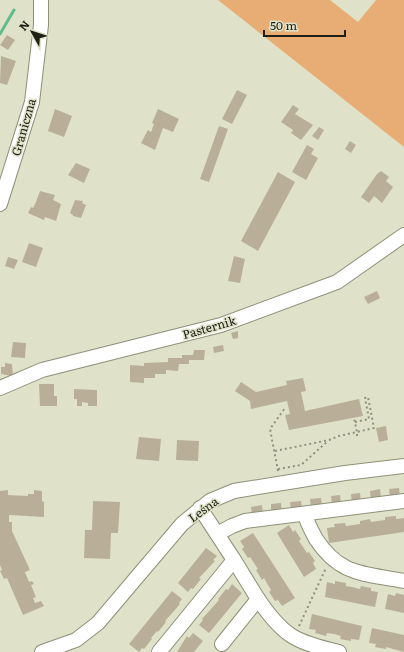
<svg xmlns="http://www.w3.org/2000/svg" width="404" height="652" viewBox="0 0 404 652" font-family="Literata,serif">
<rect width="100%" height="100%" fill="#dfe2c8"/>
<path fill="#e7ad74" d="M218 0H330L358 22 376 0H404V147Z"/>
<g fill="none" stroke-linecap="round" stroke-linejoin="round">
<path stroke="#61bb8b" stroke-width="3" d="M0 34 14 10"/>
</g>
<g fill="#b9af98">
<path d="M7 35 15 40 8 50 0 45Z"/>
<path d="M1 56 16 61 7 85 0 83Z"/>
<path d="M237 90 247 95 232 124 222 119Z"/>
<path d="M293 105 299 109 295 114 313 125 301 140 291 133 293 130 281 122Z"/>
<path d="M55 109 72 116 64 137 48 131Z"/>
<path d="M158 109 179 119 173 132 163 128 155 150 141 143 148 130 151 132 154 124 152 123Z"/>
<path d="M219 126 228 129 209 182 200 179Z"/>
<path d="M319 127 324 130 318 140 312 136Z"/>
<path d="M350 141 356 145 351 153 345 149Z"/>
<path d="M307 145 314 149 311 154 318 158 306 180 292 172Z"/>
<path d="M76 163 90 169 84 183 68 175Z"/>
<path d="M381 171 389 177 386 181 393 187 382 203 374 196 369 203 361 197 377 174Z"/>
<path d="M278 172 295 182 258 251 241 241Z"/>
<path d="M40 191 55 195 53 200 61 204 56 221 45 217 44 220 28 213 31 207 33 208 36 202Z"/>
<path d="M75 200 83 201 82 203 86 205 81 218 73 216V215L70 213Z"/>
<path d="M29 243 43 248 36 267 22 262Z"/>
<path d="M234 256 245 259 240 283 228 281Z"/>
<path d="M8 257 18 260 14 269 5 266Z"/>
<path d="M377 291 380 298 368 304 364 297Z"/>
<path d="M238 331V338L233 339 231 333Z"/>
<path d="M13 342 26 343 25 358 11 357Z"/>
<path d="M223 345 224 351 214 353 213 347Z"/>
<path d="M194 350H205L204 360H189V364H179L178 371 166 370V374H155V378H144V383L130 382V365L144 366V363L168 362V358H182V355H193Z"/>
<path d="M5 363 12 364 13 376 1 374V367H5Z"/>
<path d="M303 378 306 391 301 392 305 411 359 399 363 416 289 430 285 415 290 414 287 401 251 409 250 401 235 391 241 382 256 392 287 385 286 381Z"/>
<path d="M39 384H54V396H57V406H40Z"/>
<path d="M74 389 97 390V406H88V403L82 402V406H77V399H74Z"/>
<path d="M386 426 388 440 379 442 376 428Z"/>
<path d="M139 437 161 439 159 461 136 459Z"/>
<path d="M177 440 199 441 198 461 176 460Z"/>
<path d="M399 488 400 496 390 497 389 489Z"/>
<path d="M380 489 381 498 371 500 370 491Z"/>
<path d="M8 490V495L28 496V494H34V490L42 491V501L44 502V517L9 515V522H12V531L30 570 25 572 29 582 32 581 34 584 31 585 36 597 33 598 35 603 41 601 44 606 23 615 7 578 4 579 0 571 2 570 0 565V491Z"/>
<path d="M360 493 361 502 352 503 351 494Z"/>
<path d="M340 495 341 504 332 505 331 496Z"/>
<path d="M321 498 322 507 311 508 310 499Z"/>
<path d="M93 501 120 502 118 533H111L110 559 84 558 85 530H92Z"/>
<path d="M301 501 302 509 291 510 290 502Z"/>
<path d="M281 503 282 512H271V504Z"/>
<path d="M262 505 263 514 252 515 251 507Z"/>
<path d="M396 516V519L404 518V532L329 543 327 528 335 527 334 524 345 523 346 526 360 524V521L370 519 371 522 385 520V517Z"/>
<path d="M289 525 293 532 295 530 301 539 299 541 307 553 309 552 315 561 313 563 316 569 304 577 277 533Z"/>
<path d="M253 533 295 598 282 606 278 600 275 601 269 592 271 590 268 585 264 578 262 580 256 570 258 569 250 557 248 558 242 549 244 547 240 541Z"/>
<path d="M206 548 217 556 213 560 215 561 199 578 201 579 193 589 191 588 188 592 178 583Z"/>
<path d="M335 581 346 583V586L352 587 360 589 361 586 371 588V591L378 592 375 607 325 597 327 582 335 584Z"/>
<path d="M232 584 242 593 209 633 199 625 203 620 202 619 219 600 218 599 226 589 228 590Z"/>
<path d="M172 591 182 599 179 603 180 604 165 621 166 622 158 632 157 631 151 638 152 639 144 649 142 648 139 652 129 644Z"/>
<path d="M396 593 404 595V613L385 609 388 594 395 596Z"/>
<path d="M312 614 362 626 359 640 351 639V641L340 639 341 636 334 634 327 633 326 636 315 633 316 630 309 629Z"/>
<path d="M372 628 404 635V652L386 647V649L375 647 376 644 369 643Z"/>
<path d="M193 633 203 641 194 652H177L187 636 189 638Z"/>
</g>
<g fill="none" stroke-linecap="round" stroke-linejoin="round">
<defs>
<g id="minor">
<path d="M0 204 32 102 41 25V0"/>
<path d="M0 388 42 370 221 325 337 282 404 235"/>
<path d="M305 514C307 523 311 530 316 539 340 576 364 573 404 581"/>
<path d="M217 534 232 526 245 521 404 501"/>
<path d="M258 599C283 636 295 642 339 652"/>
<path d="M222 644 258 599 234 560"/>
<path d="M42 652 76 640 98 623 182 524 210 501 234 491 345 473 404 466"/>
<path d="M159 652 234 560 200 508"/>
</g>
</defs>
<use href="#minor" stroke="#8e9078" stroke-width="16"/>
<g stroke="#8e917d" stroke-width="2" stroke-dasharray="2 3" stroke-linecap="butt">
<path d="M355 422 369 419 365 398 368 397 374 428 357 432V436"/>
<path d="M275 451 329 440 339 436 357 432 354 418"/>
<path d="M278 469 301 465 328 441"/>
<path d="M278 471 270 429 285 408"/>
<path d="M299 626 326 568"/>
</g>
<use href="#minor" stroke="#fff" stroke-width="14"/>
</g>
<g text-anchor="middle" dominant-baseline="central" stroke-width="3" stroke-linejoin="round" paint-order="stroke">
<g font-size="12" fill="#1e1f15" stroke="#dfe2c8">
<text transform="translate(23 127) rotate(-74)">Graniczna</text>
<text transform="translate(209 327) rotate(-16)">Pasternik</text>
<text transform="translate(203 509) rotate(-36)">Leśna</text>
</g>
</g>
<g transform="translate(32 32) rotate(309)" stroke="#dfe2c8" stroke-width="3" paint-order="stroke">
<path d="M0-3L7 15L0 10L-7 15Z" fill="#1e1f15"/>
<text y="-6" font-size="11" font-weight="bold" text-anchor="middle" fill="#1e1f15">N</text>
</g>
<path d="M264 30v6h81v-6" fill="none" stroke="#1e1f15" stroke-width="2"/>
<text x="270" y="30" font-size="12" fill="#1e1f15" stroke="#dfe2c8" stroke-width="3" paint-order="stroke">50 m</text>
</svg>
